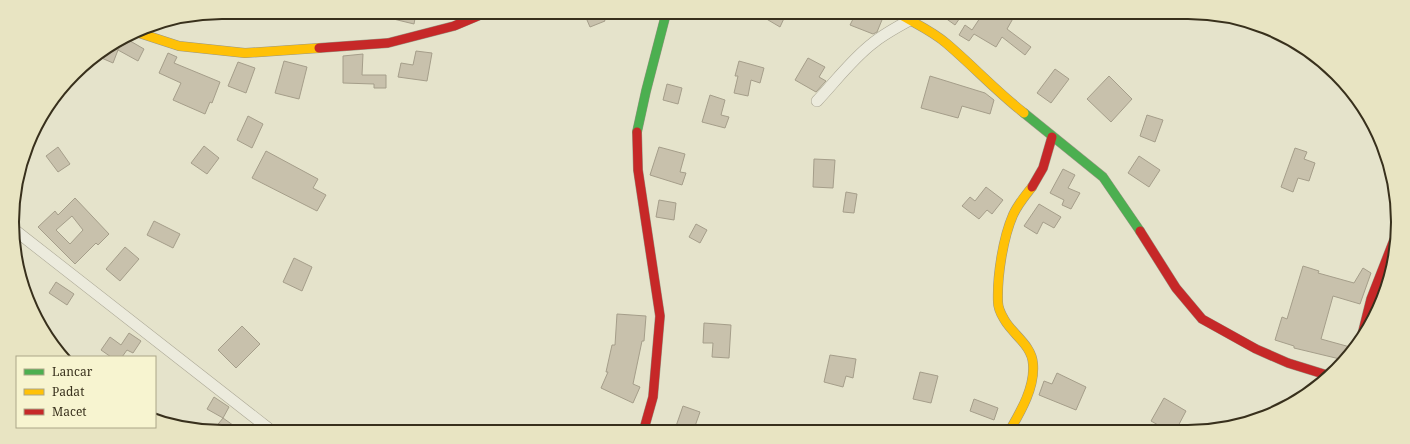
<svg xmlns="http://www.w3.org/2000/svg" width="1410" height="444" viewBox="0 0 1410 444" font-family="'Noto Serif',serif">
<rect width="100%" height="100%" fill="#e5e3cb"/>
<g fill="#c8c1ac" stroke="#a59e8a" fill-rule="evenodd">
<path d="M381 13H416L414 24 381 16Z"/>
<path d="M584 13 602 14 605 21 590 27Z"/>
<path d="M758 14H786L780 27Z"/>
<path d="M855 15 865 18 866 15H884L877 32 873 34 850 25Z"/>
<path d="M941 15H962L955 25Z"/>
<path d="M982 15H1015L1007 29 1031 47 1025 55 1002 37 996 47 974 34 969 41 959 35 965 25 972 30Z"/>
<path d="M125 38 144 49 138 61 118 50Z"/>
<path d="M111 47 118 50 113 63 97 56Z"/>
<path d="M416 51 432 53 427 81 398 77 401 63 413 65Z"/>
<path d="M168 53 177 57 174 63 220 82 212 103 210 102 205 114 173 100 181 83 159 73Z"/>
<path d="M363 54 362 75H386V88H374V84L343 83V56Z"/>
<path d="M808 58 825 67 819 77 826 81 816 92 795 80Z"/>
<path d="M284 61 307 67 299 99 275 93Z"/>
<path d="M739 61 764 68 760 83 751 80 748 96 734 93 738 76H735Z"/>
<path d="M238 62 255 68 246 93 228 86Z"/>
<path d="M1055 69 1069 79 1051 103 1037 93Z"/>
<path d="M930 76 985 93 994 100 990 114 962 106 958 118 921 108Z"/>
<path d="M1109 76 1132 99 1111 122 1087 99Z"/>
<path d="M667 84 682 88 678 104 663 100Z"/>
<path d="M710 95 725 100 721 115 729 117 725 128 702 122Z"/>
<path d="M1147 115 1163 120 1155 142 1140 136Z"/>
<path d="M248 116 263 124 252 148 237 140Z"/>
<path d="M204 146 219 158 207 174 191 163Z"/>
<path d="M58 147 70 164 58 172 46 156Z"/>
<path d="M659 147 685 154 680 172 686 173 682 185 650 175Z"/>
<path d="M1295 148 1307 152 1304 159 1315 163 1309 181 1298 178 1293 192 1281 187Z"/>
<path d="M266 151 318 179 313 188 326 195 317 211 252 178Z"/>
<path d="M1139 156 1160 170 1149 187 1128 173Z"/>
<path d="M814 159 835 160 833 188 813 187Z"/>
<path d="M1063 169 1075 175 1068 188 1080 193 1071 209 1062 205 1064 200 1050 193Z"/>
<path d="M986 187 1003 200 992 214 987 210 979 219 962 206 970 197 975 201Z"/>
<path d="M846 192 857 194 854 213 843 212Z"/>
<path d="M75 198 109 234 98 245 96 243 75 264 38 227 55 211 58 215ZM72 216 83 230 70 244 56 230Z"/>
<path d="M659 200 676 203 674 220 656 217Z"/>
<path d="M1039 204 1061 217 1054 228 1043 222 1037 234 1024 226Z"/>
<path d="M154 221 180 234 173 248 147 235Z"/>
<path d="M696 224 707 230 700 243 689 237Z"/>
<path d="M125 247 139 259 120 281 106 269Z"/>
<path d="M294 258 312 267 302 291 283 282Z"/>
<path d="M1303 266 1319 271 1318 273 1354 283 1363 268 1371 273 1360 304 1333 296 1321 339 1350 347 1348 356 1344 360 1294 348V346L1275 340 1282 317 1287 319Z"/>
<path d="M56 282 74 294 67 305 49 293Z"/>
<path d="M617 314 646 316 644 341H642L633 384 640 387 633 403 601 388 608 372H606L612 345H615Z"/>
<path d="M704 323 731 325 729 358 712 357 713 343H703Z"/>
<path d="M242 326 260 344 236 368 218 350Z"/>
<path d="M129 333 141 341 133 353 127 350 122 357H111L101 350 110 337 121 345Z"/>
<path d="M830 355 856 359 853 378 846 376 843 387 824 382Z"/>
<path d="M920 372 938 376 931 403 913 399Z"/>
<path d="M1057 373 1086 387 1076 410 1039 395 1044 381 1052 384Z"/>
<path d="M214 397 229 407 223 418 207 409Z"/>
<path d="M1164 398 1186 411 1176 430H1167L1151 421Z"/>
<path d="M974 399 998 408 994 420 970 411Z"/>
<path d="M683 406 700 412 694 429H675Z"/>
<path d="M223 418 237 428H215Z"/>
</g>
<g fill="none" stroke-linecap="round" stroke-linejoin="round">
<defs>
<g id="street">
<path d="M817 101C835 82 852 59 873 43 884 34 897 27 910 20"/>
<path d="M16 231 268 428"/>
</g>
<g id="fast">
<path d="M1024 113 1103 177 1140 231"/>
<path d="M637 132 646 91 666 14"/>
</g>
<g id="slow">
<path d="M901 15C916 24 932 31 946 43 972 65 996 91 1024 113"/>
<path d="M136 32 179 46 245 53 319 48"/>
<path d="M1010 430C1021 411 1035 387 1033 364 1032 345 1012 334 1004 319 1001 314 998 308 998 302 997 276 1003 238 1013 215 1018 204 1025 196 1032 187"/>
</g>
<g id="jam">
<path d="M319 48 388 43 454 26 485 13"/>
<path d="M637 132 638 170 660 316 653 397 644 429"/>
<path d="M1032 187 1043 168 1052 137"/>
<path d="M1140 231 1176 288 1202 319 1256 349 1288 363 1330 376"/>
<path d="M1361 339 1371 299 1394 240"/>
</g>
</defs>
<use href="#street" stroke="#aaa694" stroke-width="12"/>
<use href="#fast" stroke="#999684" stroke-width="10"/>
<use href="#slow" stroke="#999684" stroke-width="10"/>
<use href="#jam" stroke="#999684" stroke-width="10"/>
<use href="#street" stroke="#ecebdd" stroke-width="11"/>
<use href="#fast" stroke="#4caf50" stroke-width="9"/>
<use href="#slow" stroke="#ffc107" stroke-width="9"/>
<use href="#jam" stroke="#c62828" stroke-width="9"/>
</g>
<path d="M0 0H1410V444H0ZM222 19H1188A203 203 0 0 1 1391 222V222A203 203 0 0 1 1188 425H222A203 203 0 0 1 19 222V222A203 203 0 0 1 222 19Z" fill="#e8e4c2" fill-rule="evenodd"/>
<path fill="none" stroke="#38301c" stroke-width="2" d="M222 19H1188A203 203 0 0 1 1391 222V222A203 203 0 0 1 1188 425H222A203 203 0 0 1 19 222V222A203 203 0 0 1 222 19Z"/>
<rect x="16" y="356" width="140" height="72" fill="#f7f4d0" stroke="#aba688"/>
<rect x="24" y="369" width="20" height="6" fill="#4caf50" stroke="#aba688"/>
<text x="52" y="376" font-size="12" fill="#38301c">Lancar</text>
<rect x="24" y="389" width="20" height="6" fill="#ffc107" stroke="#aba688"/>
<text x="52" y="396" font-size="12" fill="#38301c">Padat</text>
<rect x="24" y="409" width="20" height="6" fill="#c62828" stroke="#aba688"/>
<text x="52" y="416" font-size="12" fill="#38301c">Macet</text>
</svg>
